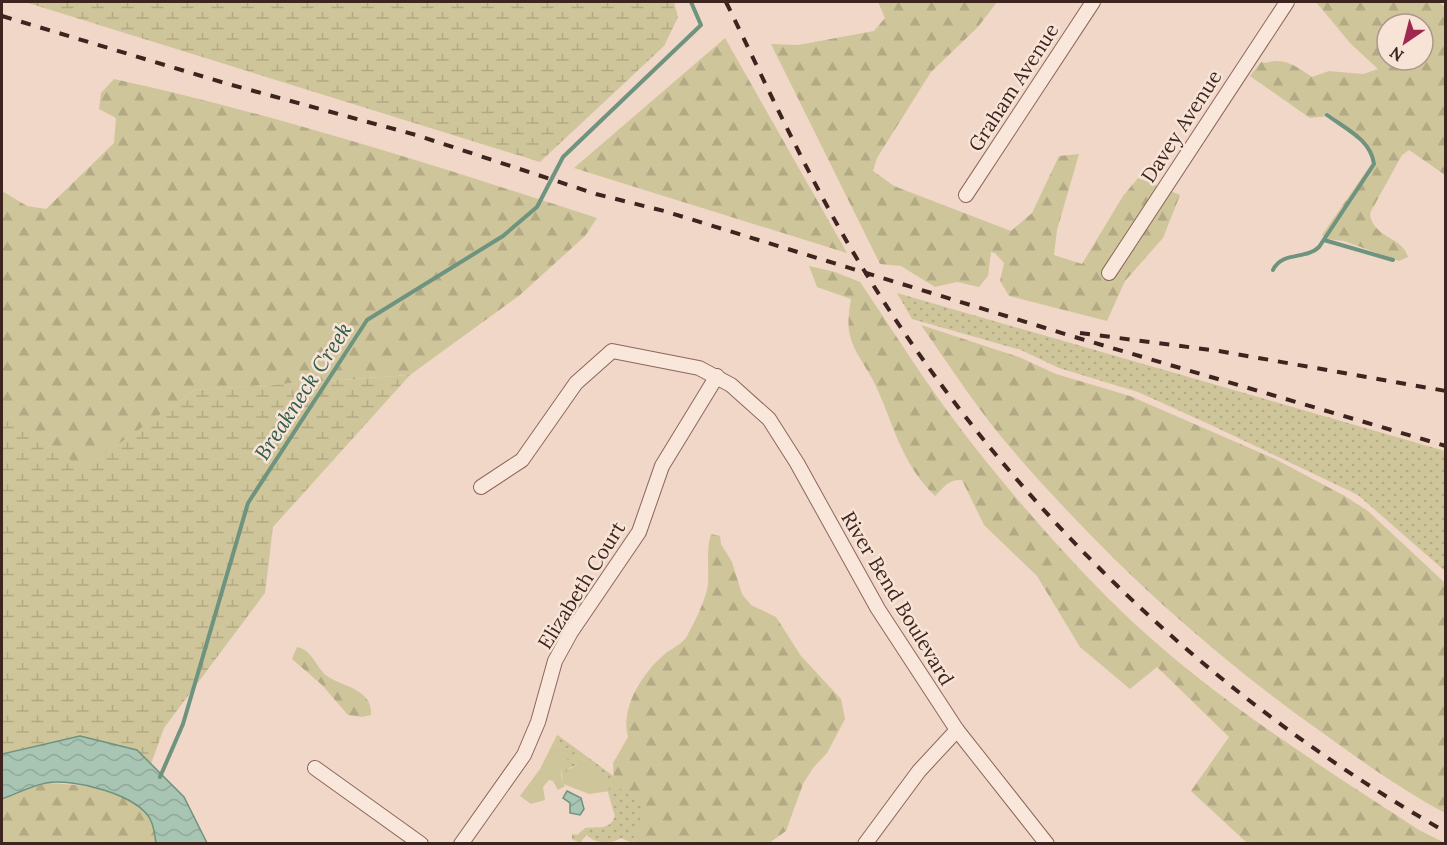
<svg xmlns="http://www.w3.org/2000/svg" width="1447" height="845" viewBox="0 0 1447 845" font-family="Lora,serif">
<defs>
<pattern id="grass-dots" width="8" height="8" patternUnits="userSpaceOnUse" patternTransform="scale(1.5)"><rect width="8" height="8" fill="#cfc59a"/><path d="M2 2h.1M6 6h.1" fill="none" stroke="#b3a984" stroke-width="1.8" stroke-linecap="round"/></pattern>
<pattern id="forest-firs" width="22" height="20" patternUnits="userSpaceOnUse" patternTransform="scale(1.5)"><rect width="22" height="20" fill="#cfc59a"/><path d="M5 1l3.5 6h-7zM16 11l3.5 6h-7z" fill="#b3a984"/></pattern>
<pattern id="wetland-marsh" width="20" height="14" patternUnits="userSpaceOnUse" patternTransform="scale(1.5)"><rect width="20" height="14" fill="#cfc59a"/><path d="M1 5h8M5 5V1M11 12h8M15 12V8" fill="none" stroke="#b3a984"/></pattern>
<pattern id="water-waves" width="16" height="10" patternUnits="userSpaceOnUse" patternTransform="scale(1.5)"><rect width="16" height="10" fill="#a8c4b3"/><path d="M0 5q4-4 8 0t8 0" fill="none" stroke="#92a89a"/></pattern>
</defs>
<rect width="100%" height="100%" fill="#f0d7c7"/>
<g fill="url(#grass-dots)">
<path d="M897 293 1445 451V571L1358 495 1211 425 1138 392 1059 368 1021 350 912 319Z"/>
<path d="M559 736 653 805 645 827 632 843 621 838C609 845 597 844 586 835L580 843 572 839V834L577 835 585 828C597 826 610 831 615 816 603 778 610 779 575 754L573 758 577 765 569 768 566 785 563 783 561 767 570 749 554 745Z"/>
</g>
<g fill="url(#forest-firs)" fill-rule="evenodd">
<path d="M878 2H997L978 27 931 72 877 158 873 171 894 186 1011 231 1032 213 1059 156 1079 154 1057 230 1054 255 1082 264 1123 196 1138 178 1180 195 1163 238 1125 281 1107 321 1009 296 1000 281 1004 263 995 253 991 252 988 276 979 287 957 282 935 287 901 266 880 264 771 44 798 45 874 31 885 18Z"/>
<path d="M1316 2H1439L1445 7V175L1409 150 1402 155 1370 213C1371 237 1403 237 1408 257L1399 261 1344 241 1327 239 1322 235 1374 160 1367 145 1327 116 1310 118 1250 76 1261 62C1268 64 1270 61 1276 61 1288 60 1302 70 1312 77L1329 71 1363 74 1378 69 1350 43ZM1387 24H1423V60H1387Z"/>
<path d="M725 38 847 253 574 168Z"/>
<path d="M114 79C278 115 437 166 597 218L585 236 520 295 410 375 195 390 83 470 2 411V191L27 206 46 209 114 143 116 118 99 109 101 93Z"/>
<path d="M809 266 835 272 860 282C894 332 926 384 963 432 1013 497 1076 569 1136 625 1222 704 1321 766 1419 830L1445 843H1247L1191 791 1229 737 1157 667 1130 689 1080 647 1037 576 984 525 962 480C949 479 944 487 935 496 900 462 894 424 874 382 867 368 854 352 850 336 847 324 849 311 851 299L817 287Z"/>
<path d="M921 325 1019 357 1056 374 1130 396 1275 459 1343 495 1368 511 1445 583V813C1402 790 1360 760 1320 731 1207 651 1106 558 1015 453 980 413 951 368 921 325Z"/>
<path d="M711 534 720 536 721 544 732 562 742 594 751 605 776 617 801 656 841 699 845 719 827 753 813 768 803 784 786 831 769 843H635L633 839 644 807 614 784 613 763 628 737C620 707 643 672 666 653 673 648 683 643 687 636 695 621 706 600 708 584 709 567 706 550 711 534Z"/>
<path d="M297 647C313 650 316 668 327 676 343 687 373 689 371 715L362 717 348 715 322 685 292 659Z"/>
<path d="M46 783C76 784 136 789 151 820 154 826 155 836 156 843H2V799Z"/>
</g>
<g fill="url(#wetland-marsh)">
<path d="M25 2H674L678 17 664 46 540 162Z"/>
<path d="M410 375 273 527 265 593 164 728 151 764 137 750 80 736 2 754V411L83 469 195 390Z"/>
</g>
<g fill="#cfc59a">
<path d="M557 735 559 736 554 745 568 748 573 752C564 765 556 769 565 786L558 790 553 781 549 780 543 787 545 800 531 804 520 796 540 769Z"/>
<path d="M575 754 602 774 610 791 589 794 566 785 567 770 577 765 573 758Z"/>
</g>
<g fill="url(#water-waves)" stroke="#6e937e" stroke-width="1.5">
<path d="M80 736 137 750 184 797 207 843H156C155 836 154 827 151 821 139 794 72 778 46 783 31 786 16 794 2 799V754Z"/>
<path d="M567 791 581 798 584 809 580 815 570 813V803L563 798Z"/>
</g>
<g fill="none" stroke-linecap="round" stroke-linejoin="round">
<g stroke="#6e937e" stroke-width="4">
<path d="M1324 240 1393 260"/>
<path d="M1273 270C1282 251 1306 260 1319 247L1374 164C1371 140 1346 129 1327 115"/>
<path d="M160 777 183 724 248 503 367 320 503 236 537 207 563 157 701 25 691 2"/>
</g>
<defs>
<g id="street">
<path d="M966 195 1093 2"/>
<path d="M1109 273 1287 2"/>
<path d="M481 487 522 460 576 383 612 351 699 368 731 385 769 419 797 463 878 609 957 730 1047 844"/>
<path d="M315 768 421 844"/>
<path d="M461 844 524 755 538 722 555 661 571 632 639 532 662 466 717 376"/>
<path d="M865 844 919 771 957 730"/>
</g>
</defs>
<use href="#street" stroke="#8d665b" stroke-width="16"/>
<use href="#street" stroke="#fae7db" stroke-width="14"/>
<g stroke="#3d241f" stroke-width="4" stroke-dasharray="10 10" stroke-linecap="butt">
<path d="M726 2C766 84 804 168 850 247 994 491 1200 692 1446 832"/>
<path d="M2 16 228 84 416 135 596 194 664 211 1078 338 1446 446"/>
<path d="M1080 333 1219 351 1446 391"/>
</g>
</g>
<g text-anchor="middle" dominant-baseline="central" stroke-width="5" stroke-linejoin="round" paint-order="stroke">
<g font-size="20" fill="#3d241f" stroke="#f7e4d7">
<text transform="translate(1013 87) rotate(-57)">Graham Avenue</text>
<text transform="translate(1181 126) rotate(-57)">Davey Avenue</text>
<text transform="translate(581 585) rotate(-58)">Elizabeth Court</text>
<text transform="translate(898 598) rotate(59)">River Bend Boulevard</text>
</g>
<g font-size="21" font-style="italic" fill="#2e5d4b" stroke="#f7e4d7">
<text transform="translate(303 391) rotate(-57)">Breakneck Creek</text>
</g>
</g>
<rect width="1447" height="845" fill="none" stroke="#3d241f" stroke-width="6"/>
<g transform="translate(1405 42) rotate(215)"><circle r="28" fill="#f7e4d7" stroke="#ad978d" stroke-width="1.5"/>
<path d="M0-4.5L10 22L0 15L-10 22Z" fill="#9f294e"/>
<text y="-9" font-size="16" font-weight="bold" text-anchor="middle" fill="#3d241f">N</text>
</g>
</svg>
